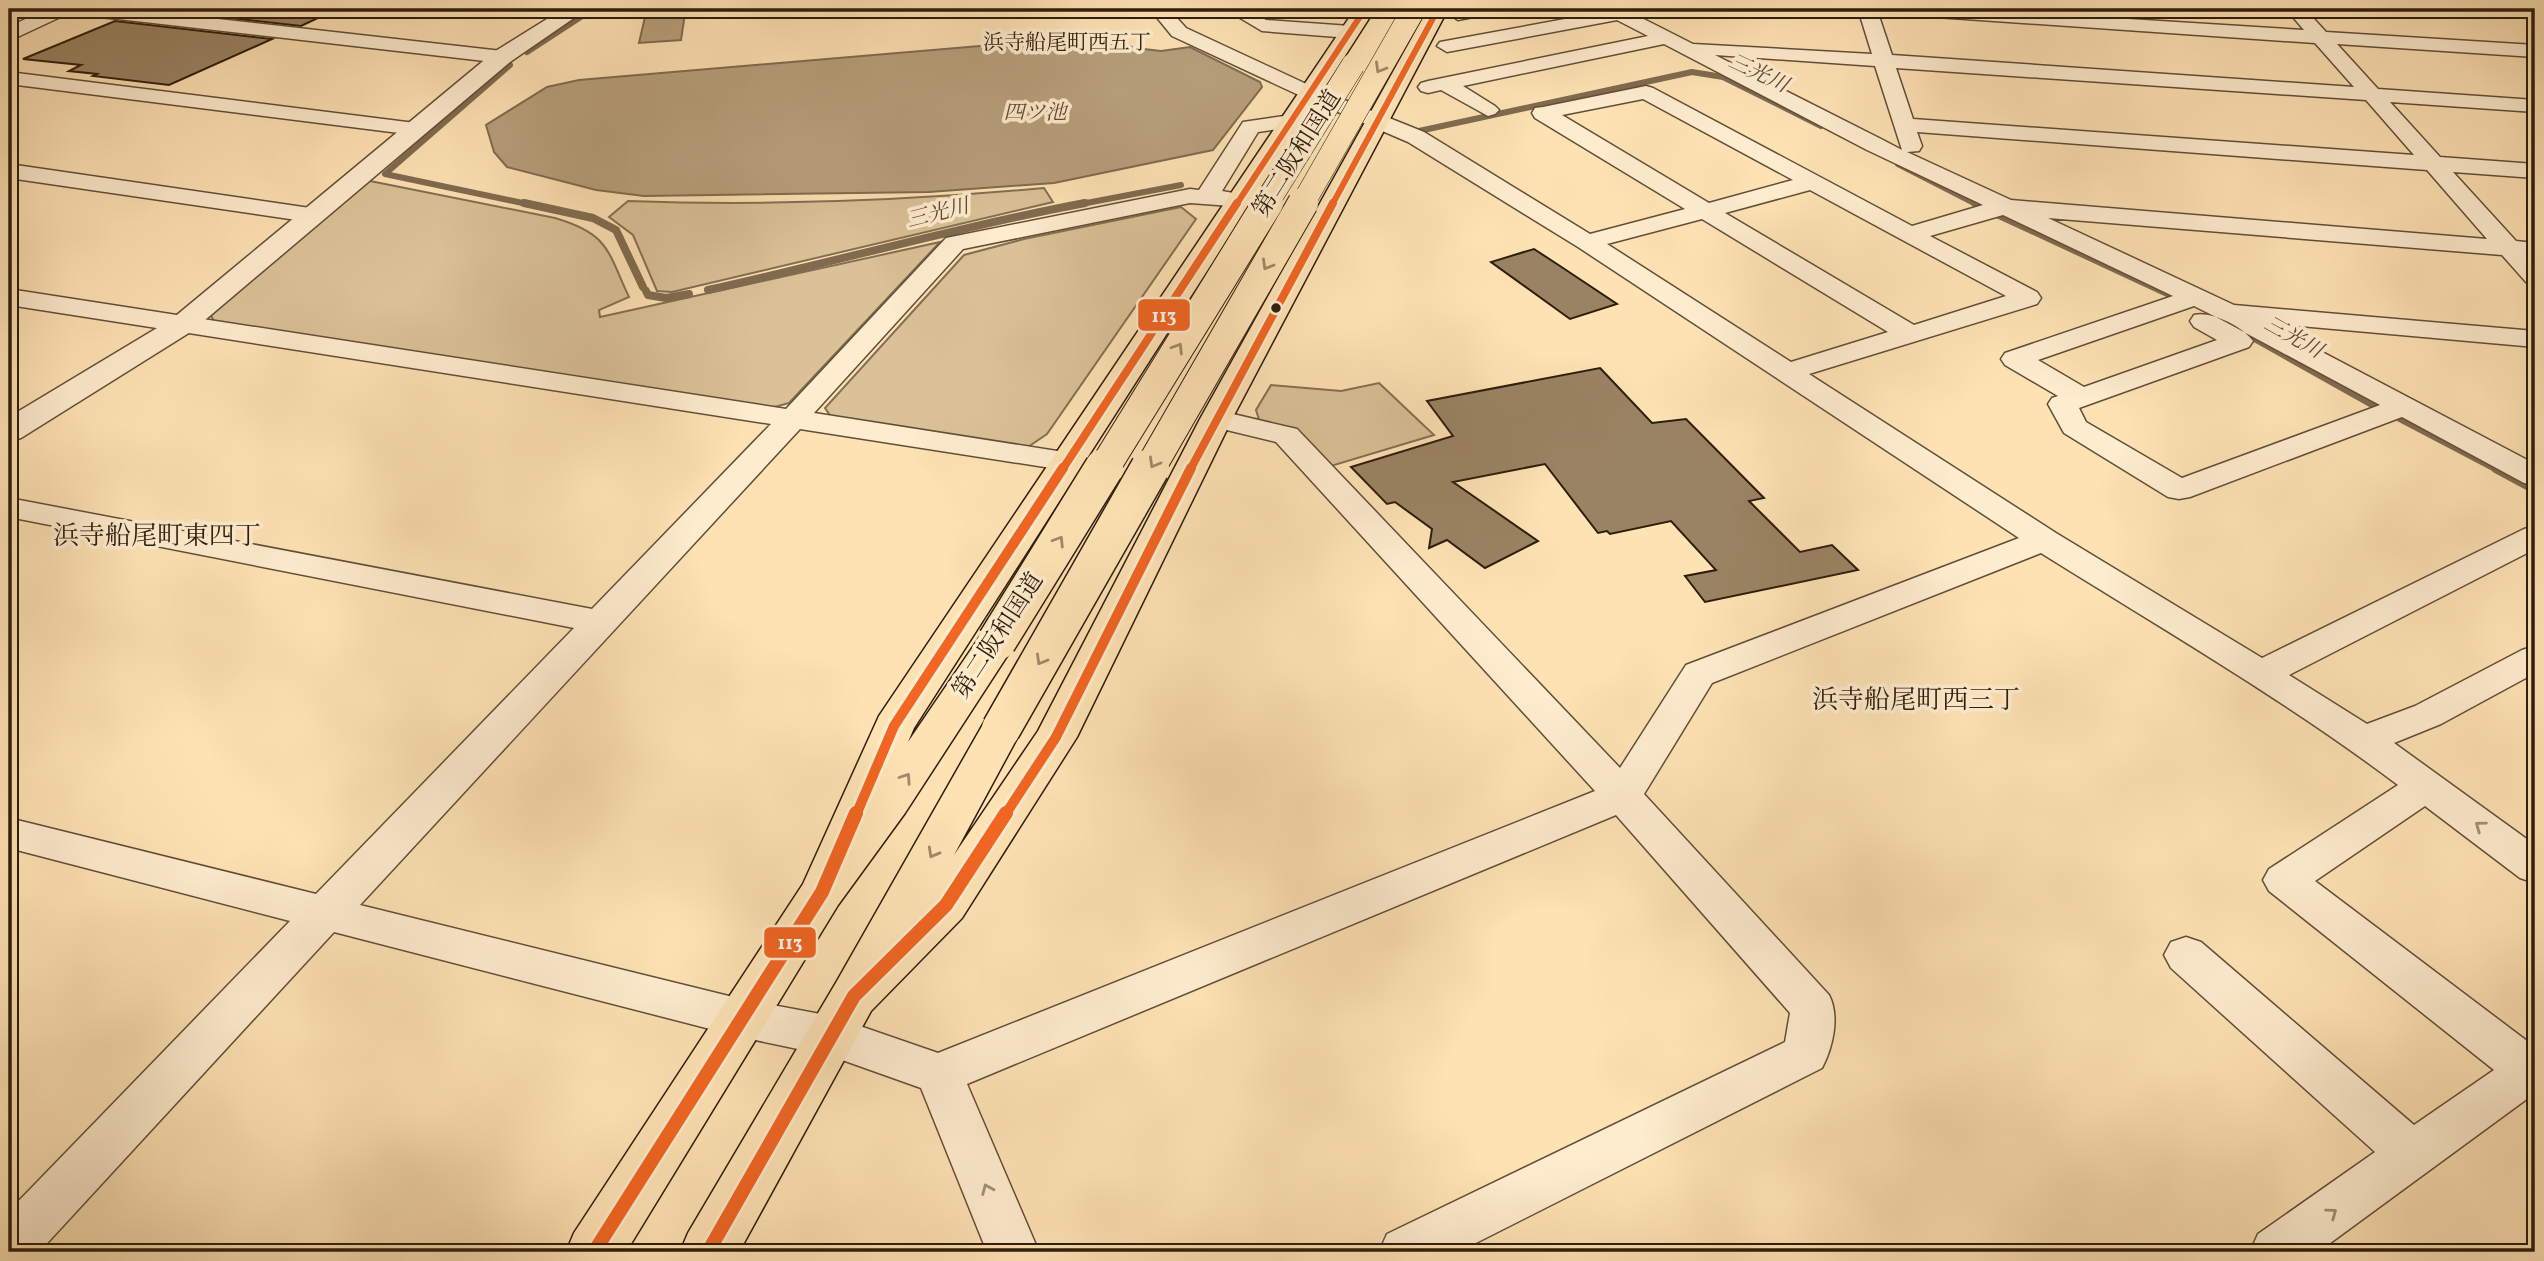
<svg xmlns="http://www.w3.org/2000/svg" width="2544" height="1261" viewBox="0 0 2544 1261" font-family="Vollkorn,'Noto Serif JP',serif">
<rect width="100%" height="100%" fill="#fee2b4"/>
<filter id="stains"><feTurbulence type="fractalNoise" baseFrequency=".00286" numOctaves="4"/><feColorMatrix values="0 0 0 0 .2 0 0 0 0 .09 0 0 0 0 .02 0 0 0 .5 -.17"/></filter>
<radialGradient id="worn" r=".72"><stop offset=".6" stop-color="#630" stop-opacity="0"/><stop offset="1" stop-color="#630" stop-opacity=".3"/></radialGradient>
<g fill="#dbc197" stroke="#846f52" stroke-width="2">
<path d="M365 180 555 218C609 234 607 250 629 297L599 310 600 317 940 242 789 403 771 408 214 321 210 314Z"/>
<path d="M1044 188 1053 202 672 292 657 291 633 235 609 217 628 201C766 206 905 201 1044 188Z"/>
<path d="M1181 207 1196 219 1047 434 1025 449 832 418 825 408 964 255 1024 239Z"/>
<path d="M1379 383 1434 435 1331 466 1261 426 1256 410 1271 385 1341 391Z"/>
</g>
<g fill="#b79f7b" stroke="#806b4f" stroke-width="2">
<path d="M685 13 681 40 639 43 645 17Z"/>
<path d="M1097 36 1135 48 1161 51 1190 47 1260 82 1262 87 1213 150 1054 183 929 192 644 196 596 190 507 167 494 152 486 125 547 87 579 80Z"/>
</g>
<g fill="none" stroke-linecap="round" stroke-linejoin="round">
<g stroke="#806b4f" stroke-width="6">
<path d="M527 52 593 9"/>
<path d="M510 65 385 174 532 205"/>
<path d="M1419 131 1692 72 1723 77 1821 126"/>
<path d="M1898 164 1978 205"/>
<path d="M1076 205 1181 185"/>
</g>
<g stroke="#806b4f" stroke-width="8">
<path d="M524 203 593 218 616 230 643 287"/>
<path d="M1975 203 1980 206"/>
<path d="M1995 213 2174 296"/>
<path d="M708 290C834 262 958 227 1085 203"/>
<path d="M646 291 648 295 666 298 689 294"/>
<path d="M2212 314 2374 405"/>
<path d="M2396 416 2499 470"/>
</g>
<path stroke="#806b4f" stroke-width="10" d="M2496 468 2535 489"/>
</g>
<g fill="#9a8363" stroke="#2e1d0c" stroke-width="2">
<path d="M150 9H337L301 26Z"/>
<path d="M115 21 272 39 169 85 93 76 97 74 69 71 81 65 23 59Z"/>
<path d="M1534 249 1560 266 1617 304 1570 319 1491 262Z"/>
<path d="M1600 368 1652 423 1686 419 1764 498 1749 501 1800 552 1832 545 1858 570 1705 602 1685 576 1716 570 1671 521 1610 534 1607 531 1598 533 1545 464 1453 482 1538 541 1485 568 1447 540 1429 548 1432 529 1395 502 1387 504 1351 467 1453 436 1427 401Z"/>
</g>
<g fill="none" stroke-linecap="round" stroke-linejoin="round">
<defs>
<g id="minor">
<path d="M74 9H129L502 51 509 53 512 57 509 61 502 63 83 15Z"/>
<path d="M1150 9H1169L1186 28 1317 89 1424 132 1590 234 1685 209 1535 118 1532 113 1535 108 1543 107 1646 86 1653 88 1912 226 1983 205 1867 150 1664 44 1463 86 1495 106 1499 110 1495 114 1488 116 1441 90 1428 93 1421 91 1418 87 1421 83 1428 81 1648 36 1617 20 1447 52 1437 46 1440 42 1603 12 1601 9H1624L1693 44 1872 54 1858 9H1966L2304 30 2286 9H2305L2326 32 2535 45V57L2337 44 2378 89 2535 100V112L2390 102 2440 157 2535 164V178L2453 172 2516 241 2535 243V257H2531L2535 262V285L2526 282 2502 255 2048 218 2234 305 2535 331V347L2267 323 2535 464V485L2524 483 2402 417 2190 497 2179 499 2168 497 2064 433 2048 404 2052 398 2058 396 2005 365 2001 359 2005 353 2173 296 2003 215 1930 236 2037 292 2041 298 2037 304 1809 374 2056 533 2262 658 2524 529 2535 526V549L2289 675 2367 724 2415 706 2522 650 2535 646V673L2441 724 2394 743 2535 845V883L2520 878 2425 806 2315 881 2535 1047V1093L2318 1252H2250L2258 1234 2375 1152 2171 968 2164 955 2171 942 2186 937 2201 942 2414 1125 2494 1070 2269 891 2263 880 2269 869 2398 785C2285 700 2161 628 2041 553L1712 683 1644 794 1829 995C1840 1016 1833 1047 1822 1068L1458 1252H1379L1387 1234 1785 1042 1790 1013 1616 815 967 1084 1039 1252H987L921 1088 831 1056 741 1037 334 932 39 1252H9V1211L290 921 9 848V818L316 894 574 628 9 517V498L592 609 771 424 9 305V289L786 409 946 238 1190 189 1199 190 1243 122 1291 115 1299 116 1302 121 1299 126 1258 132 1222 191 1239 194 1243 199 1239 204 1231 206 1190 203 963 249 814 413 1070 453 1081 456 1085 462 1081 468 1070 471 800 429 360 905 741 999 831 1016 938 1053 1595 791 1276 442 1206 425 1201 419 1206 413 1216 410 1297 429 1620 768 1686 665 2019 538 1578 247 1408 142 1303 97 1172 36ZM1878 13 2315 43 2354 87 1892 55ZM1715 55 1875 66 1902 150 1883 140ZM1896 68 2366 100 2414 155 1913 119ZM1643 99 1793 180 1709 203 1562 115ZM1917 132 2427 170 2487 239 2011 200 1907 152 1919 151 1922 146ZM1810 190 2006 296 1914 325 1725 213ZM1702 219 1888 332 1791 362 1607 244ZM2194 306 2216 317 2380 405 2182 478 2086 422 2079 408 2249 347 2253 341C2242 326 2211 311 2194 315L2190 321 2194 327 2217 340 2084 387 2038 360Z"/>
<path d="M1225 9H1247L1266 20 1350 26 1360 32 1350 38 1262 31Z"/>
<path d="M1457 9H1496L1494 13 1458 20 1449 14Z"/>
<path d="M9 72 415 123 423 124 426 129 423 134 415 135 9 84Z"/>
<path d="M9 164 310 208 318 210 322 215 318 220 310 222 9 178Z"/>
</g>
<g id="tertiary">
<path d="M46 9H72L69 13 9 41V27Z"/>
<path d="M563 9H587L510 62 192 331 21 438 9 441V417L172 319 494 52Z"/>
</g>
<g id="trunk">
<path d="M1355 9H1375L914 728 908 742 983 632 997 628 1011 632 1016 641 1011 650 905 813 838 905 626 1252H566L574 1233 803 884 879 716Z"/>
<path d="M1428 9H1448L1232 419 1077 737 962 918 871 1011 739 1252H680L688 1233 837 981 986 719 1001 714 1016 719 1022 729 954 855 1038 731 1200 419Z"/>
</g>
</defs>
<use href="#minor" stroke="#624e36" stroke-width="3"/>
<use href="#tertiary" stroke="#624e36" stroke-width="3"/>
<use href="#trunk" stroke="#2e1d0c" stroke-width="3"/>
<use href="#minor" fill="#feecce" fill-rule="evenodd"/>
<use href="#tertiary" fill="#feecce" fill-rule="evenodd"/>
<use href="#trunk" fill="#fee2b4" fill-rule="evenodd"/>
<defs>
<g id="trunk-bridge-far2">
<path d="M1266 205 1353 65"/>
<path d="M1302 205 1414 9"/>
</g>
<g id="trunk-bridge-far1">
<path d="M1103 470 1268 203"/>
<path d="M1149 470 1303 203"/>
</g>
<g id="trunk-bridge">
<path d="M997 641 1104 468"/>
<path d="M1001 729 1150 468"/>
</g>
</defs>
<use href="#trunk-bridge-far2" stroke="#2e1d0c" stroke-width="24" stroke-linecap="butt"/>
<use href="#trunk-bridge-far1" stroke="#2e1d0c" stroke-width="32" stroke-linecap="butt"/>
<use href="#trunk-bridge" stroke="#2e1d0c" stroke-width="41" stroke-linecap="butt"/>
<use href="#trunk-bridge-far2" stroke="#fee2b4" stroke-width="23"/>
<use href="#trunk-bridge-far1" stroke="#fee2b4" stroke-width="30"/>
<use href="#trunk-bridge" stroke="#fee2b4" stroke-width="38"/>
<defs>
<g id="bus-1-far3">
<path d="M1236 205 1365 9"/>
<path d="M1332 205 1438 9"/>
</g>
<g id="bus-1-far2">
<path d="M1062 470 1237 203"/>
<path d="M1190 470 1333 203"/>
</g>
<g id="bus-1-far1">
<path d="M856 815 894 726 1063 468"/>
<path d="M1005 815 1056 737 1191 468"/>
</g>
<g id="bus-1">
<path d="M594 1252 822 892 856 813"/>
<path d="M708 1252 854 996 946 905 1006 813"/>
</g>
</defs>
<use href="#bus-1-far3" stroke="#feecce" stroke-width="10"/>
<use href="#bus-1-far2" stroke="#feecce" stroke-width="12"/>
<use href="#bus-1-far1" stroke="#feecce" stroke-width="16"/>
<use href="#bus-1" stroke="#feecce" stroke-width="19"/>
<use href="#bus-1-far3" stroke="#f26522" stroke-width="6"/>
<use href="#bus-1-far2" stroke="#f26522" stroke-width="8"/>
<use href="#bus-1-far1" stroke="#f26522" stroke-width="10"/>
<use href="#bus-1" stroke="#f26522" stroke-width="14"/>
</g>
<defs><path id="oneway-chevron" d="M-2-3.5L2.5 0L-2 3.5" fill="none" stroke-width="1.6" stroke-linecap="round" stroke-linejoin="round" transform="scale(1.75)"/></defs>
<g stroke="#a08968">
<use href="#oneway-chevron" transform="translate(1380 68) rotate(120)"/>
<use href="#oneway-chevron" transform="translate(1267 265) rotate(120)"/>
<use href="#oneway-chevron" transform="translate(1178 348) rotate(-58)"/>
<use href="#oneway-chevron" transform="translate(1154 463) rotate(120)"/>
<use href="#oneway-chevron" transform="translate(1059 541) rotate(-58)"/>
<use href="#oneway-chevron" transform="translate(1041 660) rotate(120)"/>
<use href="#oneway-chevron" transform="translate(906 778) rotate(-56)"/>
<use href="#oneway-chevron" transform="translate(933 853) rotate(119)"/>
</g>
<g stroke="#a08f77">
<use href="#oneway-chevron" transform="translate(2480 826) rotate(-144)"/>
<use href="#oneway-chevron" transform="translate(987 1189) rotate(-113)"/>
<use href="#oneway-chevron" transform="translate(2332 1213) rotate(-36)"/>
</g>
<circle fill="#2e1d0c" stroke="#feecce" stroke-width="2.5" cx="1276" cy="308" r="6"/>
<g text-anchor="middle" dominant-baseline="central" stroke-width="7" stroke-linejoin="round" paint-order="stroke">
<g font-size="21" fill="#2e1d0c" stroke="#feecce">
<text x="1067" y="43">浜寺船尾町西五丁</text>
</g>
<g font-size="21" font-style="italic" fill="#5e4a33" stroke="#feecce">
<text transform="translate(1758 74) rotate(25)">三光川</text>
<text x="1035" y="113">四ツ池</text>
<text transform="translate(938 214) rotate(-14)">三光川</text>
<text transform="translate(2293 338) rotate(29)">三光川</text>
</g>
<g font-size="24" fill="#2e1d0c" stroke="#feecce">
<text transform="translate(1298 154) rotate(-58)">第二阪和国道</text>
<text transform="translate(999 636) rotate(-57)">第二阪和国道</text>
</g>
<g font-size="26" fill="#2e1d0c" stroke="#feecce">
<text x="157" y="537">浜寺船尾町東四丁</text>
<text x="1916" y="701">浜寺船尾町西三丁</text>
</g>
</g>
<g stroke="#feecce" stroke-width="2.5">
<rect x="1137" y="298" width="54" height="34" rx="7" fill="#f26522"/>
<rect x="763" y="926" width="54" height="33" rx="7" fill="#f26522"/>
</g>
<g font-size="19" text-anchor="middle" font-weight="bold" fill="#fff">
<text x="1164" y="322">113</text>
<text x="790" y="949">113</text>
</g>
<rect width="2544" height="1261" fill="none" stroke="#fee2b4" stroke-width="35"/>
<rect x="10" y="10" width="2523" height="1240" fill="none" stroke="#2e1d0c" stroke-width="3.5"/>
<rect x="18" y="18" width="2509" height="1226" fill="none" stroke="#2e1d0c" stroke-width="2"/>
<rect width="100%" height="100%" filter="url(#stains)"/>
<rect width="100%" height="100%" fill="url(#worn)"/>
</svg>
